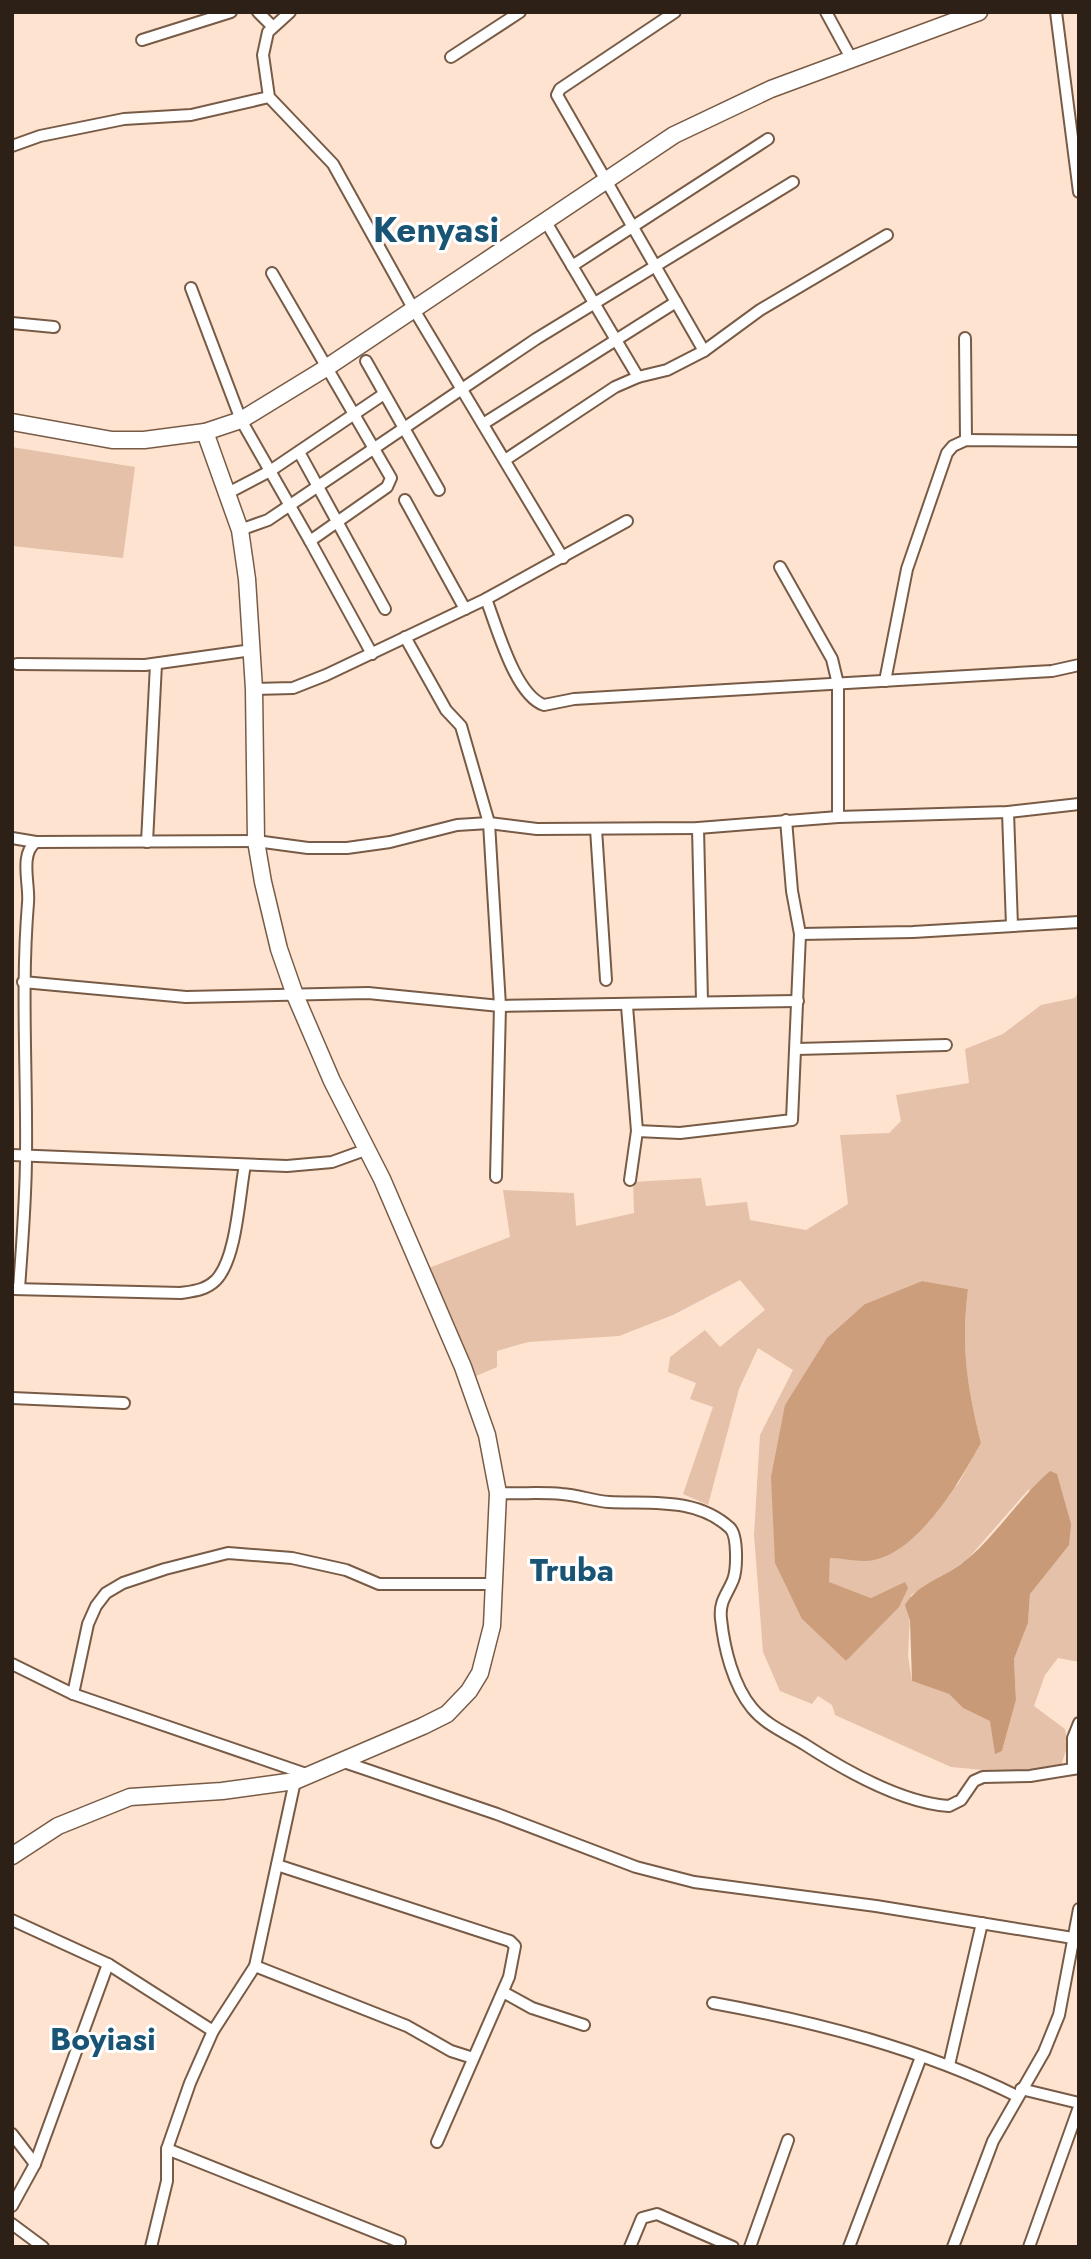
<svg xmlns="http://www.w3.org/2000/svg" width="1091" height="2259" viewBox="0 0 1091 2259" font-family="Jost,sans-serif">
<rect width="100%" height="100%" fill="#fee4d0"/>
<g fill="#e4c1a8" fill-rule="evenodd">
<path d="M12 447 135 467 123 558 12 546Z"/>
<path d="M1079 990V1662L1058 1658 1045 1675 1034 1706 1065 1729 1068 1744 1061 1766 1016 1773 951 1767 835 1715 832 1705 818 1696 812 1704 780 1691 763 1652 754 1535 760 1435 793 1370 758 1348 739 1389 708 1505 683 1494 713 1407 690 1399 696 1383 668 1372 670 1357 705 1330 720 1347 765 1310 740 1280 673 1315 619 1336 528 1342 497 1351V1367L476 1376 426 1269 510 1237 503 1190 574 1193 576 1226 634 1213 633 1182 701 1178 706 1206 747 1202 750 1220 806 1230 848 1204 840 1135 889 1133 901 1121 896 1095 969 1083 965 1049 1003 1034 1041 1005 1075 998ZM922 1281 968 1289C961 1351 967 1384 981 1443L958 1484 873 1560 830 1558 828 1582 871 1598 905 1583 846 1661 802 1619 865 1304ZM1029 1489 1042 1576 1030 1594 1028 1623 1014 1659 1016 1700 1002 1751 995 1753 991 1721 963 1708 949 1694 912 1681 908 1656 911 1595 966 1561Z"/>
</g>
<path fill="#cd9e7b" d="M922 1281 968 1289C961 1349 967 1385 981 1443 960 1481 920 1550 874 1560 861 1563 843 1558 830 1558L829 1582 871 1598 905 1582 908 1588 899 1607 846 1661 802 1619 775 1563 771 1477 785 1405 827 1338 865 1304Z"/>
<path fill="#c89a77" d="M1050 1471 1057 1474 1071 1524 1069 1545 1030 1594 1028 1623 1014 1659 1016 1700 1002 1751 995 1754 990 1721 963 1708 949 1694 912 1681 910 1620 905 1605C918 1583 946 1577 965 1561 995 1537 1019 1498 1050 1471Z"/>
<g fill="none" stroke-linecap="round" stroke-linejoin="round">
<defs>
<g id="street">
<path d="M258 12 273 27"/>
<path d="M290 12 268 32 263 55 269 97 333 164 413 308 563 558"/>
<path d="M675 12 560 89 557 95 704 351"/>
<path d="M826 12 851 58"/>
<path d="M1056 12 1079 192"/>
<path d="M142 40 231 12"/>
<path d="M451 57 520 12"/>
<path d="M12 146 40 136 124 119 191 115 269 97"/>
<path d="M546 222 638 377"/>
<path d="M572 266 768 139"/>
<path d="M191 288 241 420 310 541 387 487 391 478 272 273"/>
<path d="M12 323 54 327"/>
<path d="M965 338 966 440"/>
<path d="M366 361 439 490"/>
<path d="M483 424 676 302"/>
<path d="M299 452 385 609"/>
<path d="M505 460 615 387 638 377 667 370 704 351 760 310 887 235"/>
<path d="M228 493 270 471 384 394"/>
<path d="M405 500 465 609"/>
<path d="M240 530 268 520 536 339 793 182"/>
<path d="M310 541 372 654"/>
<path d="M780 567 832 659 838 684V817"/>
<path d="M486 599C497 627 515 695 544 705L574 699 1052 671 1079 665"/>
<path d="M405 637 446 710 461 726 489 823 500 1006 496 1177"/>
<path d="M17 664 145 665 252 650"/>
<path d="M885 681 907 569 947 453 953 446 966 440 1079 441"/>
<path d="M254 689 293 688 326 675 486 599 627 521"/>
<path d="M1008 812 1012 926"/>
<path d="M698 828 702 1001"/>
<path d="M596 829 606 980"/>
<path d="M12 838 36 842"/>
<path d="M147 842 156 664"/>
<path d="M800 934 913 932 1079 922"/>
<path d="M23 982 186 997 368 993 500 1006 798 1001"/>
<path d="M627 1006 637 1131 630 1180"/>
<path d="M797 1049 946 1045"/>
<path d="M637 1131 680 1133 792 1120 800 934 792 891 786 820"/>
<path d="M12 1155 287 1166 332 1162 368 1149"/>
<path d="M13 1289 181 1293C194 1291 206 1290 216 1280 237 1258 239 1195 245 1165"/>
<path d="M19 1289C22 1244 26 1199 26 1155 27 1070 21 987 28 903 30 885 19 854 36 842L256 841 308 848H347L390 842 457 825 489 823 537 829 698 828 838 817 1008 812 1079 804"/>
<path d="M12 1398 124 1403"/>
<path d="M498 1493C520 1494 541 1492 562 1494 578 1495 593 1501 609 1502 651 1504 696 1497 730 1528 738 1536 737 1570 733 1580 727 1595 719 1601 721 1619 724 1648 733 1685 752 1708 766 1725 786 1733 804 1744 844 1770 901 1803 949 1806L961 1800 974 1781 983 1777 1030 1776 1079 1768"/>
<path d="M12 1664 73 1694 309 1775"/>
<path d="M73 1694 88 1624 96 1606 106 1593 123 1583 165 1569 228 1553 292 1558 346 1570 379 1584H495"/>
<path d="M344 1762 497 1814 636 1867 694 1882 876 1906 1079 1939"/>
<path d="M1073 1768V1738L1079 1723"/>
<path d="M277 1865 510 1941 515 1946 509 1977 437 2142"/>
<path d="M12 1920 108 1964 213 2031"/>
<path d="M255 1966 407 2026 451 2051 473 2058"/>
<path d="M503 1992 532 2008 584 2025"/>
<path d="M713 2003C817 2022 922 2049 1017 2096"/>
<path d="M949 2065 982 1923"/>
<path d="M1021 2089 1079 2103"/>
<path d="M12 2134 35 2164"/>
<path d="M167 2149 400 2242"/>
<path d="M12 2206 35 2164 108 1964"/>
<path d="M12 2224 43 2247"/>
<path d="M151 2247 167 2181V2149L190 2083 213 2031 255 1966 295 1781"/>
<path d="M630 2247 642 2218 657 2214 733 2247"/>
<path d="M750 2247 788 2140"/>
<path d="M849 2247 921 2057"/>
<path d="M953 2247 993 2141 1044 2052 1059 2015 1079 1909"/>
<path d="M1029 2247 1079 2107"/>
</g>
<g id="secondary">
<path d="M12 422 112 440H144L205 432 241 420 326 368 674 135 771 89 979 12"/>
<path d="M12 1856 58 1826 130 1797 222 1791 295 1781 423 1726 447 1714 469 1691 480 1673 492 1626 498 1493 487 1435 463 1367 382 1179 332 1081 295 995 279 949 263 882 256 841 254 689 247 579 240 530 205 432"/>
</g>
</defs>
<use href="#street" stroke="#785b46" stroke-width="14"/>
<use href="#secondary" stroke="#785b46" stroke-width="19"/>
<use href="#street" stroke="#fff" stroke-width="10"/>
<use href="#secondary" stroke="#fff" stroke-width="16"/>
</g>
<g text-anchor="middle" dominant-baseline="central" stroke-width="6" stroke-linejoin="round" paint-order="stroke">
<g font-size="32" font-weight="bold" fill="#1a5475" stroke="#fff">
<text x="572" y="1570">Truba</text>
<text x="103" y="2039">Boyiasi</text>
</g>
<g font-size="35" font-weight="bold" fill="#1a5475" stroke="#fff">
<text x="436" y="230">Kenyasi</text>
</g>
</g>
<rect width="1091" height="2259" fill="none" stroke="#2c2017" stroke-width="28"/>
</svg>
